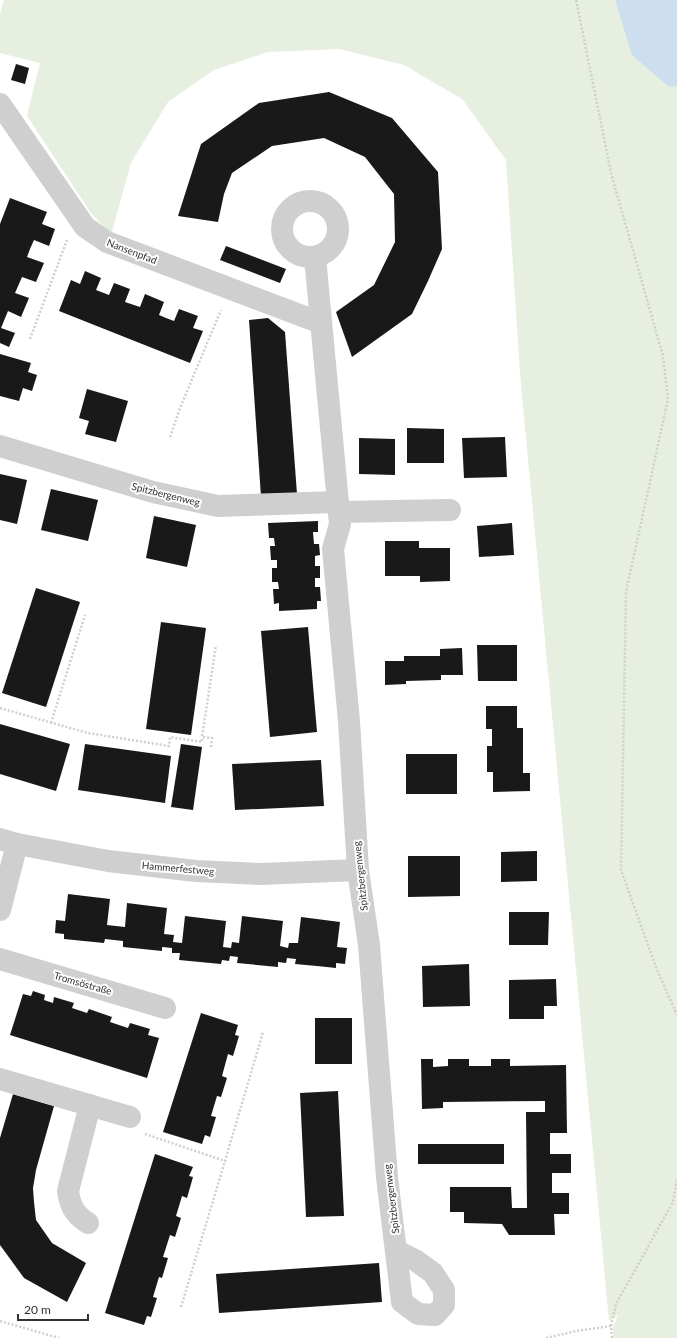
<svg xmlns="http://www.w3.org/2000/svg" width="677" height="1338" viewBox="0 0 677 1338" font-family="Lato,sans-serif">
<rect width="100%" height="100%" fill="#fff"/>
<path fill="#e7efe1" d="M4 0H677V1338H613V1327L618 1315 609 1321 520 374 506 160 462 99 404 65 339 49 268 52 214 70 168 102 131 163 111 235 91 213 27 116 40 63 0 53V14Z"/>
<path fill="#cddfef" d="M615 0H677V86L669 87 632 55Z"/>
<g fill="#191919">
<path d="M16 64 29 68 25 84 11 80Z"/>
<path d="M329 92 392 118 438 172 442 249 428 281 412 314 352 357 336 312 374 285 395 242 394 194 365 157 324 138 272 146 232 173 224 194 218 222 178 216 201 144 259 103Z"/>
<path d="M10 198 47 212 42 224 55 229 49 246 34 240 30 249 27 257 44 263 36 282 22 277 15 293 29 298 21 317 8 311 1 328 15 333 9 347 0 343V224Z"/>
<path d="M226 246 286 269 280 283 220 260Z"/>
<path d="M85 271 101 278 96 290 109 295 114 283 130 289 125 302 140 307 145 294 164 302 159 315 166 318 174 321 179 309 198 316 193 328 203 331 190 363 59 311 71 280 80 284Z"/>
<path d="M268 318 285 332 297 494 261 497 249 320Z"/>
<path d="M0 354 31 363 28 372 37 375 32 391 23 388 19 401 0 396Z"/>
<path d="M87 389 128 401 116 442 85 434 89 421 79 418Z"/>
<path d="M407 428 444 429V463H407Z"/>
<path d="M505 437 507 477 464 478 462 438Z"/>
<path d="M359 438 395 439V475L359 474Z"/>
<path d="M0 474 27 480 17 524 0 520Z"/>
<path d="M51 489 98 500 88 541 41 530Z"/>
<path d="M154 516 196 525 187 567 146 558Z"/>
<path d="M318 521V532H313L314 544H319L320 555 315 556V566H320V578H315V587H320L321 601H317V609L279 611V603L274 604 273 589H279L278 582H272V568H277V560H271L270 546H275L274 538H269L268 523Z"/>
<path d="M512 523 514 555 479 557 477 526Z"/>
<path d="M385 541H419V548H450V581L420 582V576H385Z"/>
<path d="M36 588 80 602 46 707 2 693Z"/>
<path d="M161 622 206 628 191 735 146 729Z"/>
<path d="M308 627 317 732 270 737 261 631Z"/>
<path d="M477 645H517V681H478Z"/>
<path d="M462 648 463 675H441V680L406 681V684L385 685V661H404V656H440V649Z"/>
<path d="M486 706H517V728H523V773H530V791L493 792V772H487V746H492V729H486Z"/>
<path d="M0 724 70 744 56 791 0 774Z"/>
<path d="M85 744 171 756 165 803 78 790Z"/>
<path d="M181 744 202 747 193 810 171 807Z"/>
<rect x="406" y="754" width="51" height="40"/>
<path d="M321 760 324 806 235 810 232 764Z"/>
<path d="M537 851V881L501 882V852Z"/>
<path d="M408 856H460V896L408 897Z"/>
<path d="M68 894 110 899 107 925 125 927 127 903 167 908 164 934 174 935 173 942 182 943 185 916 226 921 223 947 231 948 232 942 239 943 242 916 283 921 280 946 288 948 289 943H298L301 917 340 922 337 947 347 948 345 964 336 963V968L317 966 295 964 296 959 287 958 286 963 278 962V967L237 963 238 957 230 956 229 961 222 960 221 964 179 960 180 953H172V948L162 947V951L123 947V941L105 939 104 943 64 939V934L55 933 56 920 65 921Z"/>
<path d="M509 912H549L548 945H509Z"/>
<path d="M469 964 470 1006 423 1007 422 966Z"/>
<path d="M556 979 557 1006H544V1019H509V980Z"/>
<path d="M33 991 45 995 44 1000 53 1003 54 997 74 1003 72 1008 87 1013 89 1009 112 1017 110 1022 128 1028 130 1023 150 1029 148 1035 159 1038 147 1078 10 1035 23 994 31 996Z"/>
<path d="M201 1013 238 1025 235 1035 239 1036 233 1056 228 1054 222 1076 227 1078 221 1097 217 1096 211 1116 216 1117 210 1137 205 1135 202 1144 163 1132Z"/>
<rect x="315" y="1018" width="37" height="46"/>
<path d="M421 1059H433V1067L448 1066V1059H469V1066H491V1059H510V1066L566 1065 567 1133H550V1154H571V1173H552V1193H569V1214H554L555 1235H509L502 1224 464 1223V1212H450V1187H511L512 1208H527L526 1112H545V1101L443 1102V1108L422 1109Z"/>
<path d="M338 1091 344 1216 306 1217 300 1093Z"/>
<path d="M13 1094 54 1106 36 1170 33 1188 34 1202 36 1220 52 1243 86 1263 67 1302 24 1278 0 1245V1138Z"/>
<rect x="418" y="1144" width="86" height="20"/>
<path d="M155 1154 193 1167 189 1176 193 1177 187 1198 182 1196 176 1216 181 1218 175 1237 170 1235 163 1257 168 1258 162 1278 159 1277 153 1297 157 1298 151 1317 147 1316 144 1325 105 1313Z"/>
<path d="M379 1263 382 1302 219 1313 216 1274Z"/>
</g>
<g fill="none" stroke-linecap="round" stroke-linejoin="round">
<g stroke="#cfcfcf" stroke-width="2.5" stroke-dasharray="2 2" stroke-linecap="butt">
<path d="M576 0 611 173 663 356 668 399 626 592 621 870 657 970 677 1015"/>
<path d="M30 339 67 240"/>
<path d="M170 437 180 408 221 310"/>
<path d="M0 708 88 733 169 746 170 737 202 742V737"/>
<path d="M51 723 85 615"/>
<path d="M211 747 212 738 202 737 216 645"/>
<path d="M145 1134 225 1161 263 1032"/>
<path d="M181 1307 225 1161"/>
<path d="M0 1321 59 1338"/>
<path d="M546 1338 576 1331 611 1326"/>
<path d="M612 1338 611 1326 616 1304 673 1202 677 1180"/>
</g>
<g stroke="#cfcfcf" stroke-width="22">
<path d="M0 104 85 227 107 242 321 323"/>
<circle cx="310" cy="229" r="28"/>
<path d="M315 257 340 524 333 549 349 721 358 870 369 945 387 1177 402 1302 418 1314 435 1315 444 1305V1290L433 1273 415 1260 397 1251"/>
<path d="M0 446 153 492 218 506 337 502"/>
<path d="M339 512 450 510"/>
<path d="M0 839 17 844 108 861 196 871 261 874 358 870"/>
<path d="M0 910 17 844"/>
<path d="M0 959 165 1008"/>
<path d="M0 1079 130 1117"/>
<path d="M88 1223C75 1215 70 1206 68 1191L90 1105"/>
</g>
</g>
<g text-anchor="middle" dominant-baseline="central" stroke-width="4" stroke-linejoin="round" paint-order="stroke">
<g font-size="10" fill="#323232" stroke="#fff">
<text transform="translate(132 251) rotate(21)">Nansenpfad</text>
<text transform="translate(166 494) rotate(14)">Spitzbergenweg</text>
<text transform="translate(178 868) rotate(5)">Hammerfestweg</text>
<text transform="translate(360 876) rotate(-96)">Spitzbergenweg</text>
<text transform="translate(83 983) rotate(16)">Tromsöstraße</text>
<text transform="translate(391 1199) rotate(-97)">Spitzbergenweg</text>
</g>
</g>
<path d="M18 1314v6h70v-6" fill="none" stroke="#323232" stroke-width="2"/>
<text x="24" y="1314" font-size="12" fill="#323232" stroke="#ffffff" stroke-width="3" paint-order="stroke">20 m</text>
</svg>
